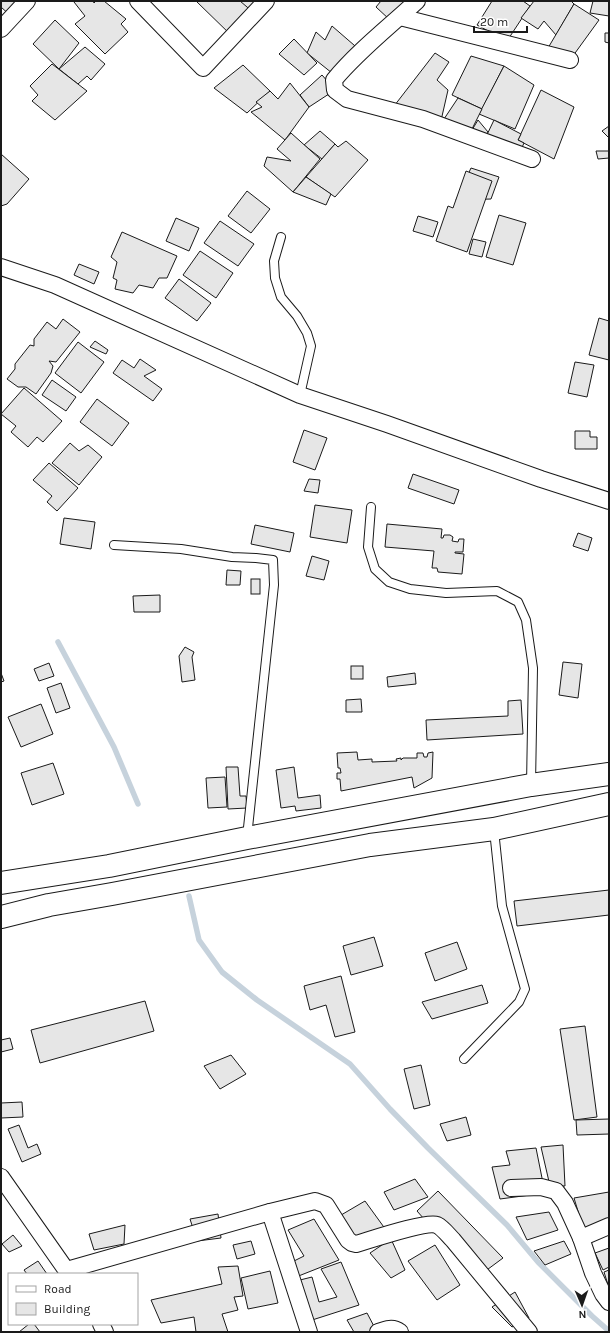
<svg xmlns="http://www.w3.org/2000/svg" width="610" height="1333" viewBox="0 0 610 1333" font-family="Karla,sans-serif">
<rect width="100%" height="100%" fill="#fff"/>
<g fill="none" stroke-linecap="round" stroke-linejoin="round">
<g stroke="#c6d2dc" stroke-width="5.5">
<path d="M58 642 114 747 138 804"/>
<path d="M189 896 199 940 222 972 257 1000 350 1064 390 1109 428 1148 507 1225 538 1262 592 1316 609 1331"/>
</g>
</g>
<g fill="#e6e6e6" stroke="#1a1a1a">
<path d="M1 1H19L12 17 1 7Z"/>
<path d="M76 1H93L94 3 96 1H104L126 19 121 24 128 32 105 54 75 24 85 16 74 2Z"/>
<path d="M196 1H243L254 13 233 37Z"/>
<path d="M240 1H266L254 13Z"/>
<path d="M381 1H416L390 20 376 7Z"/>
<path d="M492 1H523L530 6 507 41 477 25Z"/>
<path d="M534 1H571L574 4 556 35 544 21 538 29 521 18Z"/>
<path d="M593 1H609V16L590 13Z"/>
<path d="M574 4 599 20 570 60 548 48Z"/>
<path d="M55 20 79 43 59 69 33 44Z"/>
<path d="M332 26 362 52 337 77 307 53 316 32 325 40Z"/>
<path d="M605 33H609V43L605 42Z"/>
<path d="M294 39 317 63 304 75 279 54Z"/>
<path d="M85 47 105 64 91 80 87 76 78 84 59 69Z"/>
<path d="M435 53 449 62 437 80 448 90 440 125 391 110Z"/>
<path d="M471 56 504 66 482 109 452 95Z"/>
<path d="M52 64 87 91 55 120 32 101 38 95 30 86Z"/>
<path d="M243 65 270 91 247 113 214 88Z"/>
<path d="M504 66 534 85 515 129 479 114Z"/>
<path d="M322 75 335 90 309 107 300 95Z"/>
<path d="M290 83 309 107 285 140 251 112 262 107 256 102 270 91 278 99Z"/>
<path d="M541 90 574 107 554 159 518 140Z"/>
<path d="M458 98 482 109 469 135 440 125Z"/>
<path d="M478 120 488 132 484 141 469 135Z"/>
<path d="M494 120 521 134 518 140 524 143 519 154 484 141Z"/>
<path d="M609 126V138L602 131Z"/>
<path d="M320 131 335 144 322 159 304 145Z"/>
<path d="M291 133 320 159 293 192 264 166 267 157 291 161 277 149Z"/>
<path d="M346 141 368 160 335 197 306 177 335 144 338 147Z"/>
<path d="M596 151H609V158L598 159Z"/>
<path d="M1 154 29 179 7 204 1 206Z"/>
<path d="M471 168 499 177 491 199 456 200Z"/>
<path d="M466 171 492 181 467 252 436 241 448 206 453 208Z"/>
<path d="M306 177 331 194 326 205 293 192Z"/>
<path d="M247 191 270 209 251 233 228 216Z"/>
<path d="M499 215 526 223 513 265 486 257Z"/>
<path d="M418 216 438 222 433 237 413 231Z"/>
<path d="M176 218 199 228 189 251 166 241Z"/>
<path d="M220 221 254 244 238 266 204 243Z"/>
<path d="M122 232 177 256 167 278H159L153 288 139 285 133 293 115 289 117 280 113 278 117 262 111 257Z"/>
<path d="M473 239 486 242 482 257 469 254Z"/>
<path d="M200 251 233 273 216 298 183 275Z"/>
<path d="M79 264 99 272 94 284 74 275Z"/>
<path d="M179 279 211 303 197 321 165 298Z"/>
<path d="M599 318 609 321V360L589 355Z"/>
<path d="M63 319 80 332 56 362 49 361 53 366 51 373 36 394 26 387H18L7 379 15 369V364L30 345 34 346V339L47 322 56 329Z"/>
<path d="M95 341 108 350 106 354 90 347Z"/>
<path d="M78 342 104 362 81 393 55 373Z"/>
<path d="M140 359 156 370 144 376 162 389 153 401 113 373 122 360 134 368Z"/>
<path d="M575 362 594 365 587 397 568 393Z"/>
<path d="M52 380 76 397 66 411 42 395Z"/>
<path d="M24 388 62 421 43 442 37 437 28 447 11 432 16 426 1 414Z"/>
<path d="M97 399 129 423 112 446 80 422Z"/>
<path d="M304 430 327 438 315 470 293 462Z"/>
<path d="M575 431H590V437H597V449H575Z"/>
<path d="M70 443 79 451 88 445 102 457 79 485 52 463Z"/>
<path d="M49 463 78 488 57 511 47 502 52 496 33 480Z"/>
<path d="M413 474 459 490 454 504 408 488Z"/>
<path d="M309 479 320 480 318 493 304 491Z"/>
<path d="M315 505 352 510 347 543 310 537Z"/>
<path d="M64 518 95 522 91 549 60 544Z"/>
<path d="M387 524 442 529 441 538H443L444 535H450L453 537 452 541 458 542 459 539H464L463 552H455V553L464 554 462 574 438 572 437 568H432L434 551 385 547Z"/>
<path d="M255 525 294 533 290 552 251 544Z"/>
<path d="M578 533 592 538 588 551 573 546Z"/>
<path d="M312 556 329 561 324 580 306 576Z"/>
<path d="M227 570 241 571 240 585H226Z"/>
<rect x="251" y="579" width="9" height="15"/>
<path d="M160 595V612H134L133 596Z"/>
<path d="M185 647 194 652 192 657 195 680 182 682 179 656Z"/>
<path d="M563 662 582 664 578 698 559 695Z"/>
<path d="M49 663 54 676 39 681 34 669Z"/>
<rect x="351" y="666" width="12" height="13"/>
<path d="M1 673 4 681 1 682Z"/>
<path d="M415 673 416 684 388 687 387 677Z"/>
<path d="M61 683 70 708 56 713 47 688Z"/>
<path d="M361 699 362 712H346V700Z"/>
<path d="M521 700 523 734 427 740 426 720 508 716V701Z"/>
<path d="M41 704 53 734 21 747 8 717Z"/>
<path d="M357 752 358 760 372 759V762L397 761 396 759 401 758V760L403 758H417V753H423L424 757H427L428 753 433 752 432 778 414 788 412 777 341 791 340 779H337V773H341L340 768H338L337 753Z"/>
<path d="M53 763 64 794 32 805 21 773Z"/>
<path d="M226 767H238L240 796H246L247 808 228 809Z"/>
<path d="M294 767 298 798 320 795 321 808 296 811 295 806 281 808 276 770Z"/>
<path d="M225 777 227 807 208 808 206 778Z"/>
<path d="M609 890V915L517 926 514 901Z"/>
<path d="M374 937 383 966 351 975 343 946Z"/>
<path d="M457 942 467 969 435 981 425 953Z"/>
<path d="M341 976 355 1032 335 1037 326 1005 310 1010 304 986Z"/>
<path d="M482 985 488 1003 432 1019 422 1002Z"/>
<path d="M145 1001 154 1031 40 1063 31 1030Z"/>
<path d="M585 1026 597 1117 574 1120 560 1029Z"/>
<path d="M10 1038 13 1049 1 1052V1040Z"/>
<path d="M231 1055 246 1074 220 1089 204 1066Z"/>
<path d="M421 1065 430 1105 414 1109 404 1069Z"/>
<path d="M22 1102 23 1117 1 1118V1103Z"/>
<path d="M466 1117 471 1135 447 1141 440 1124Z"/>
<path d="M609 1119V1134L577 1135 576 1120Z"/>
<path d="M19 1125 28 1148 37 1144 41 1154 22 1162 8 1129Z"/>
<path d="M563 1145 565 1186H550L541 1147Z"/>
<path d="M536 1148 545 1193 500 1199 492 1167 510 1165 506 1151Z"/>
<path d="M415 1179 428 1197 394 1210 384 1192Z"/>
<path d="M438 1191 503 1258 476 1278 417 1211Z"/>
<path d="M609 1192V1223L584 1231 574 1198Z"/>
<path d="M365 1201 386 1230 356 1248 336 1218Z"/>
<path d="M549 1212 558 1230 527 1240 516 1217Z"/>
<path d="M218 1214 221 1238 197 1241 190 1219Z"/>
<path d="M314 1219 339 1260 296 1277 290 1263 304 1256 288 1230Z"/>
<path d="M125 1225 124 1244 94 1250 89 1234Z"/>
<path d="M13 1235 22 1246 9 1252 2 1244Z"/>
<path d="M391 1239 405 1270 391 1278 370 1253Z"/>
<path d="M251 1241 255 1254 237 1259 233 1245Z"/>
<path d="M564 1241 571 1254 545 1265 534 1251Z"/>
<path d="M435 1245 460 1285 437 1300 408 1261Z"/>
<path d="M609 1248V1267L603 1270 595 1253Z"/>
<path d="M38 1261 47 1274H27L24 1270Z"/>
<path d="M341 1262 359 1305 309 1321 296 1281 312 1277 319 1302 337 1297 321 1269Z"/>
<path d="M238 1266 243 1296 234 1297 238 1310 222 1314 228 1332H196L194 1317 161 1323 151 1300 222 1284 218 1267Z"/>
<path d="M609 1270V1288L604 1272Z"/>
<path d="M270 1271 278 1303 248 1309 241 1278Z"/>
<path d="M515 1292 529 1318 512 1327 492 1307Z"/>
<path d="M367 1313 377 1332H354L347 1320Z"/>
<path d="M29 1324H34L40 1332H19Z"/>
</g>
<g fill="none" stroke-linecap="round" stroke-linejoin="round">
<defs>
<g id="service">
<path d="M281 237 274 261 275 278 281 297 297 316 307 333 311 346 300 395"/>
<path d="M371 507 368 547 375 569 389 582 410 589 446 593 497 591 518 602 526 620 533 668 531 785"/>
<path d="M114 545 181 549 232 557 256 558 273 560 274 585 247 837"/>
<path d="M464 1059 519 1002 525 989 502 906 494 830"/>
</g>
<g id="minor">
<path d="M138 1 203 68 266 1"/>
<path d="M417 1C389 27 358 51 334 80L335 90 347 99 423 119 532 159"/>
<path d="M400 17 570 60"/>
<path d="M1 29 27 1"/>
<path d="M1 267 55 285 300 395 387 424 541 479 609 501"/>
<path d="M1 1177 69 1274"/>
<path d="M511 1188 541 1187 556 1191 565 1203 581 1238 593 1273 603 1294 609 1302"/>
<path d="M270 1212 309 1332"/>
<path d="M581 1238 609 1226"/>
<path d="M67 1270 270 1212 315 1201 326 1205 348 1240 352 1243 356 1244C370 1240 426 1221 437 1225 443 1228 448 1235 453 1240L529 1332"/>
<path d="M101 1324 105 1332"/>
<path d="M378 1332C386 1330 392 1326 400 1332"/>
</g>
<g id="trunk">
<path d="M1 883 109 866 247 838 531 785 609 774"/>
<path d="M1 917 49 905 112 894 370 845 494 829 609 804"/>
</g>
</defs>
<use href="#service" stroke="#1a1a1a" stroke-width="10"/>
<use href="#minor" stroke="#1a1a1a" stroke-width="18"/>
<use href="#trunk" stroke="#1a1a1a" stroke-width="24"/>
<use href="#service" stroke="#fff" stroke-width="8"/>
<use href="#minor" stroke="#fff" stroke-width="16"/>
<use href="#trunk" stroke="#fff" stroke-width="22"/>
</g>
<rect width="610" height="1333" fill="none" stroke="#1a1a1a" stroke-width="4"/>
<rect x="8" y="1273" width="130" height="52" fill="#ffffff" stroke="#a3a3a3"/>
<rect x="16" y="1286" width="20" height="6" fill="#ffffff" stroke="#a3a3a3"/>
<text x="44" y="1293" font-size="12" fill="#1a1a1a">Road</text>
<rect x="16" y="1303" width="20" height="12" fill="#e6e6e6" stroke="#a3a3a3"/>
<text x="44" y="1313" font-size="12" fill="#1a1a1a">Building</text>
<g transform="translate(582 1305) rotate(178)" stroke="#ffffff" stroke-width="3" paint-order="stroke">
<path d="M0-3L7 15L0 10L-7 15Z" fill="#1a1a1a"/>
<text y="-6" font-size="11" font-weight="bold" text-anchor="middle" fill="#1a1a1a">N</text>
</g>
<path d="M474 26v6h53v-6" fill="none" stroke="#1a1a1a" stroke-width="2"/>
<text x="480" y="26" font-size="12" fill="#1a1a1a" stroke="#ffffff" stroke-width="3" paint-order="stroke">20 m</text>
</svg>
